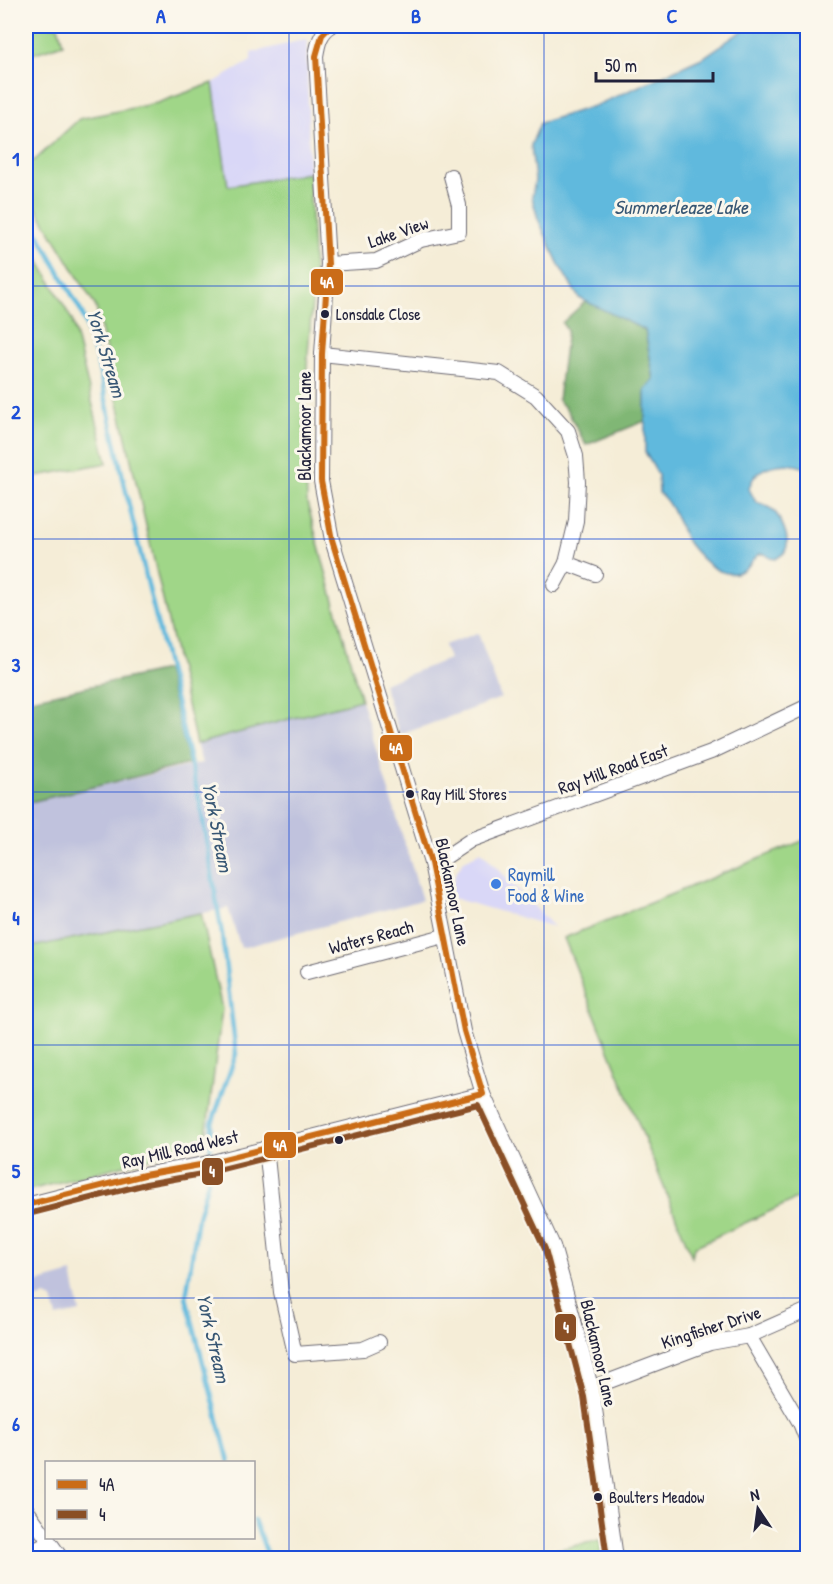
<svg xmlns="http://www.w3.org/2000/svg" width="833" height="1584" viewBox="0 0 833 1584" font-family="'Patrick Hand',sans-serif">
<rect width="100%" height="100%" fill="#fbf7ec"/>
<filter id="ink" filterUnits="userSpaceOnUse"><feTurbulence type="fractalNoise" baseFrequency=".0167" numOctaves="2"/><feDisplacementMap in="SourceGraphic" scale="12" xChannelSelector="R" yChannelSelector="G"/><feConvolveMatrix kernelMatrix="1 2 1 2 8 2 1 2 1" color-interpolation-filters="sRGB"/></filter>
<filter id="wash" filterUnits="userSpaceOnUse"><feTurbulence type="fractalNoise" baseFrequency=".008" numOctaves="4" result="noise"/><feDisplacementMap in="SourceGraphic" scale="24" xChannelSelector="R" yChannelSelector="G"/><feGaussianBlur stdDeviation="1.35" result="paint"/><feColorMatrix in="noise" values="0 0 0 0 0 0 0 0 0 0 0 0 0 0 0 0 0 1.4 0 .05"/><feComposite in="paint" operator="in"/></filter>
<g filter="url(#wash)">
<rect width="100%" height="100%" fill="#f5edd7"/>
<g fill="#d9d7f7">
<path d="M307 39 309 173 228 186 213 83 251 61V53Z"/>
<path d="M481 851 554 927 449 897 455 874 463 862Z"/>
</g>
<g fill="#c0c2dd">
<path d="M478 633 501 698 400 735 383 684 449 659 444 645Z"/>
<path d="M361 700 422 900 241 948 228 908 26 948V803L202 763 196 744Z"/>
<path d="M72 1273 80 1312 57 1317 52 1299 45 1296 26 1301V1286Z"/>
</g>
<g fill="#a0d688" stroke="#617c62" stroke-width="1.5">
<path d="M26 26H58L63 44 26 56Z"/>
<path d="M213 83 228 186 309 173 314 275 304 407 307 503 361 700 196 744 96 307 26 191V162L35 160 79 119 157 103Z"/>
<path d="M26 237 72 320 107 463 26 478Z"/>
<path d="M807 839V1194L694 1247 692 1257 564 938Z"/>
<path d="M201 913 222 1009 205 1144 26 1191V948Z"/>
<path d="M600 1540 602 1558H521Z"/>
</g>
<g fill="#80b774" stroke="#516c58" stroke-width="1.5">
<path d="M586 301 645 330 654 380 645 390V421L586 445 567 410 558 400 567 330 562 323Z"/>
<path d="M166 670 189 764 26 803V700Z"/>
</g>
<path fill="#60b9dd" stroke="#416e8c" stroke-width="1.5" d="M749 26H807L808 469C786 460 755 463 749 489L756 502C760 503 765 505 769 507 780 514 793 541 784 553 781 556 778 557 776 559L770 558 765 554H759C751 560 749 569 739 572 720 579 700 558 689 544 678 528 675 506 659 493L658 475 645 452V390L654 379 645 330 579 298 560 267 538 219 532 197 535 180 531 145 540 123 597 105 704 57Z"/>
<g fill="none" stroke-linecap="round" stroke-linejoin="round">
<g stroke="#60b9dd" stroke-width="4.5">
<path d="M26 212 82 313 97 360 129 505 200 803 222 934 236 1054 212 1123 208 1181 198 1217 186 1297 229 1462"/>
<path d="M254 1520 269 1558"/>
</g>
</g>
</g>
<g filter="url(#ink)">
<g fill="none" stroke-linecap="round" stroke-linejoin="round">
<defs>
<g id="street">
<path d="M331 26C320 33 318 44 316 56L328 264 322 354 321 481 332 540 431 863 464 1031 483 1094 553 1246 574 1321 593 1395 616 1558"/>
<path d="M328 264 376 261 421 240 459 232V205L451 176"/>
<path d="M322 354 499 373 536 396 568 431 576 456 578 482 576 521 566 563 595 574"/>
<path d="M554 585 566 563"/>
<path d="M431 863 444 858 471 840 711 752 808 706"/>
<path d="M307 972 444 936"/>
<path d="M266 1147 281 1292 295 1354 363 1349 379 1342"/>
<path d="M26 1205 144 1175 200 1165 483 1094"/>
<path d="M749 1336 800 1423 808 1443"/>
<path d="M591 1388 710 1343 749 1336 808 1310"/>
<path d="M26 1509 61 1558"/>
<path d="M26 1554 49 1543"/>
</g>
</defs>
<use href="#street" stroke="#6c6972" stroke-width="16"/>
<use href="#street" stroke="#fff" stroke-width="14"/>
<defs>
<path id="bus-1" d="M26 1205 144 1175 200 1165 483 1094 464 1031 431 863 332 540 321 481 322 354 328 264 316 56 322 35 331 26"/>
<path id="bus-2" d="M28 1214 146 1184 202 1174 478 1105 545 1249 584 1397 607 1558"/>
</defs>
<use href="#bus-1" stroke="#fbf7ec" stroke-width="10"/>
<use href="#bus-2" stroke="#fbf7ec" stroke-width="10"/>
<use href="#bus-1" stroke="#ca6c18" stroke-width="6"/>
<use href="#bus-2" stroke="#8a4f25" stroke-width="6"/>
</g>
</g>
<path fill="none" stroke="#1d4ed8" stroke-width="1.5" stroke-opacity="0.55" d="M289 26V1558M544 26V1558M26 286H808M26 539H808M26 792H808M26 1045H808M26 1298H808"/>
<g fill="#22223b" stroke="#fbf7ec" stroke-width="2">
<circle cx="325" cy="314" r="5"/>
<circle cx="410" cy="794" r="5"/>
<circle cx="339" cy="1140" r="5"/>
<circle cx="598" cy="1497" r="5"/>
</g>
<circle fill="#3f7fe0" stroke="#fbf7ec" stroke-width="2" cx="496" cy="884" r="6"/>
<g text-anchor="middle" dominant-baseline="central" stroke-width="6" stroke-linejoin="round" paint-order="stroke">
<g font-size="16" fill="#22223b" stroke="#fbf7ec" text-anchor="start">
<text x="336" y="314">Lonsdale Close</text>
<text x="421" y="794">Ray Mill Stores</text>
<text x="609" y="1497">Boulters Meadow</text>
</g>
<g font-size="18" fill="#22223b" stroke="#fbf7ec">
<text transform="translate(398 232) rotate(-19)">Lake View</text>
<text transform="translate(304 426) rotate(-90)">Blackamoor Lane</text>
<text transform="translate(613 769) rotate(-20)">Ray Mill Road East</text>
<text transform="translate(453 892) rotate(78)">Blackamoor Lane</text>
<text transform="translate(371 937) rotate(-15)">Waters Reach</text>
<text transform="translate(180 1149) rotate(-13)">Ray Mill Road West</text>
<text transform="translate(711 1327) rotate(-18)">Kingfisher Drive</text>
<text transform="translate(599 1353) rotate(77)">Blackamoor Lane</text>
</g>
<g font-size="18" fill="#366cbe" stroke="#fbf7ec" text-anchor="start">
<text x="508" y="874">Raymill<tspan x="508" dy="21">Food &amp; Wine</tspan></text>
</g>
<g font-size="20" font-style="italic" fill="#385774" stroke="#fbf7ec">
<text x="681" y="206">Summerleaze Lake</text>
<text transform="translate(107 353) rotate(73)">York Stream</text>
<text transform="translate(218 827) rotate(79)">York Stream</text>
<text transform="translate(214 1338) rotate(77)">York Stream</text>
</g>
</g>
<g stroke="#fbf7ec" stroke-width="2">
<rect x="310" y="268" width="34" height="28" rx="6" fill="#ca6c18"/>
<rect x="379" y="734" width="34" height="28" rx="6" fill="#ca6c18"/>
<rect x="263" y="1131" width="34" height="28" rx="6" fill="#ca6c18"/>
<rect x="201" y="1157" width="23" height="29" rx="6" fill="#8a4f25"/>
<rect x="554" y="1313" width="23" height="29" rx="6" fill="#8a4f25"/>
</g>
<g font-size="16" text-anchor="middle" font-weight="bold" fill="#fff">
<text x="327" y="288">4A</text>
<text x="396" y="754">4A</text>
<text x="280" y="1151">4A</text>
<text x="212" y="1177">4</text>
<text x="566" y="1333">4</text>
</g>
<rect width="833" height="1584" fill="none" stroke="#fbf7ec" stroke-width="66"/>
<rect x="45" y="1461" width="210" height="78" fill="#fbf7ec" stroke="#a4a2a5" stroke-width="1.5"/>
<rect x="57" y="1480" width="30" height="9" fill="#ca6c18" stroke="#a4a2a5" stroke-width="1.5"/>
<text x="99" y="1491" font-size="18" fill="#22223b">4A</text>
<rect x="57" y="1510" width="30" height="9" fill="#8a4f25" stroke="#a4a2a5" stroke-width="1.5"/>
<text x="99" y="1521" font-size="18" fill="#22223b">4</text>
<g transform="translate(758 1509) rotate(347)" stroke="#fbf7ec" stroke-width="4.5" paint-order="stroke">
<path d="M0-4.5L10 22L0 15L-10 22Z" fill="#22223b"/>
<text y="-9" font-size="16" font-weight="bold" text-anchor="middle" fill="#22223b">N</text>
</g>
<path d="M596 72v9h117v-9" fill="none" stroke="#22223b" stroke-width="3"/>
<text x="605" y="72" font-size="18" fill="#22223b" stroke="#fbf7ec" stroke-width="4.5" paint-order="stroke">50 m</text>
<rect x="33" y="33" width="767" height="1518" fill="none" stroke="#1d4ed8" stroke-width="2"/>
<g font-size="20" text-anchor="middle" font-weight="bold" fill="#1d4ed8">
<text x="161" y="23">A</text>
<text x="416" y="23">B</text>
<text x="672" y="23">C</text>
<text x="16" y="166">1</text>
<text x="16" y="419">2</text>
<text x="16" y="672">3</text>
<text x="16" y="925">4</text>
<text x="16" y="1178">5</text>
<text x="16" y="1431">6</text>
</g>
</svg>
